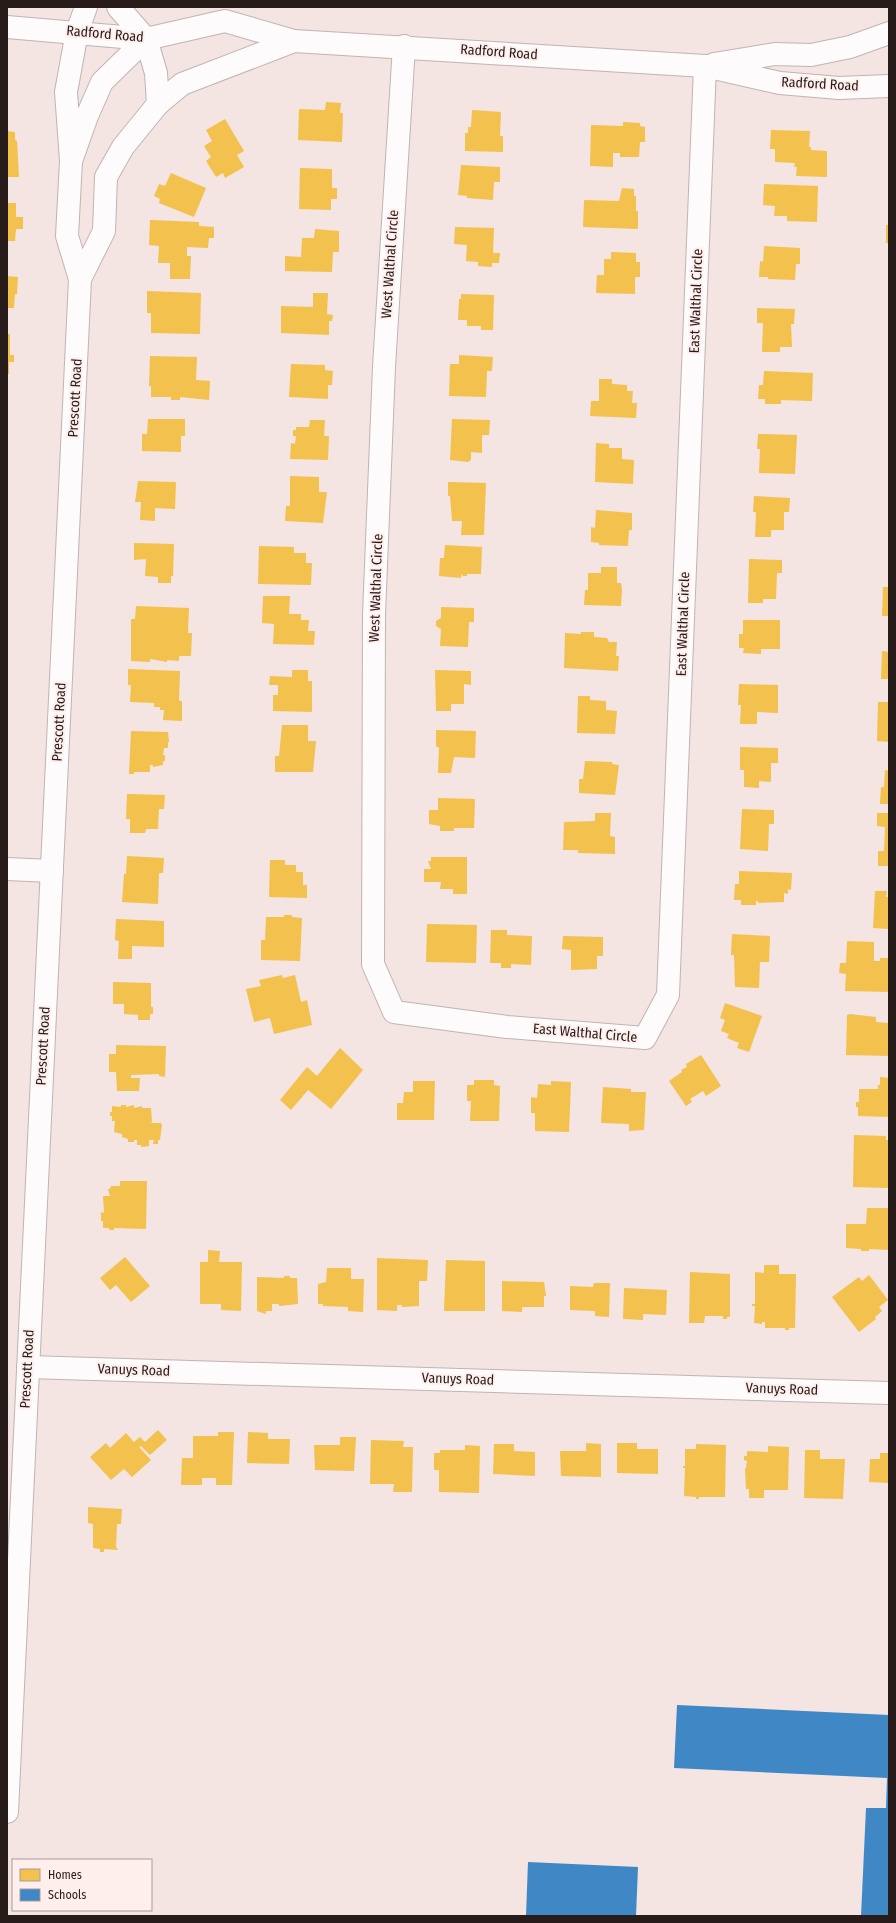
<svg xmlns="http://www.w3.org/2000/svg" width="896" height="1923" viewBox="0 0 896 1923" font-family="'Fira Sans Condensed',sans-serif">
<rect width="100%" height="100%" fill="#f4e4e2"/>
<g fill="#f2c14e">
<path d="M326 102 341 103 340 113H343L342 142 298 140 299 109 325 110Z"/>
<path d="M472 110 501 112 500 136H503V152L465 151V133H468V127H471Z"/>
<path d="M225 119 244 151 237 155 244 167 225 178 223 173 216 177 206 161 211 157 204 146 212 141 206 130Z"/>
<path d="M623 122 640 123V126L645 127V142H640L639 157H620V153H613V167L590 166 591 125 623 126Z"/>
<path d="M771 130 810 131 809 147H811V150L827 151V177L796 176 797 167H794L795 163 775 162V149H770Z"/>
<path d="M7 131 15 132V140L17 141 19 177H7Z"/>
<path d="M461 165 500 167V182H494L493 200 467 198V196L458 195Z"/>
<path d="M300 168 332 169V188H337V199H331V210L299 209Z"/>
<path d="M171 173 206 188 194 217 159 203 160 199 154 196 159 184 165 186Z"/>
<path d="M764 184 818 186 817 222 787 221V216H774L775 206 763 205Z"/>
<path d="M622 188 634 189V196H636V211H638V229L583 227 584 200 619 201Z"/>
<path d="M7 203H16V217H23V229H16L15 241H7Z"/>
<path d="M150 220 199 222V226L214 227V238H209L208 248 187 247V256H191L190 279H170V263H158L159 246 149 245Z"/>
<rect x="886" y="225" width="3" height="18"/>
<path d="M455 227 494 228 493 253H500L499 263H492V267L478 266V262L466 261 467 245 454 244Z"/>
<path d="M315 229 339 231V252H333L332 272 285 271V256L301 257 302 238H314Z"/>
<path d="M764 246 800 248V264H796L795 280 768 279V277H759L760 261 763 262Z"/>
<path d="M611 252 636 253V262H640V277H635V294L596 293 597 275H604V259H611Z"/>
<path d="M7 276 18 277 17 294H15L14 308H7Z"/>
<path d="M147 291 201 293 200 334 151 333V313H147Z"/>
<path d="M313 293H328L327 314 333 315 332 321H329V335L281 333V306L313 307Z"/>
<path d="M461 294 494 295 493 330H481V326H467V320H458L459 299H461Z"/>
<path d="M757 308 795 309 794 324H791L792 347H780V352H762L763 323H757Z"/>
<path d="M7 334H10V355H14V362H9V374H7Z"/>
<path d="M459 355 493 357 492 371H487L486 397 449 396 450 364H459Z"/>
<path d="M150 356 197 357 196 380 210 381 209 400 180 397V400H171V397H151V386H149Z"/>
<path d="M291 364 325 365V370L333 371 332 385H328V399L289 397Z"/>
<path d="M764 371 813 373 812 401 781 400V404H765V399H758L759 385H763Z"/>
<path d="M599 379H612V384L627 385V391H633L632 403H637L636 418 590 416 591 401H599Z"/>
<path d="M148 419H185V436H181V452L142 451V434H147Z"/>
<path d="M452 419 490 420 489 435H482V453L471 452V460L468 462 450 460Z"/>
<path d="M310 420H325L324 436H329L328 460 290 459 291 443 295 444 296 436H293V430H296V427H309Z"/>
<path d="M758 434 797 435 795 474 759 473 760 449H757Z"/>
<path d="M596 443 609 444V448H622V459L634 460 633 484 595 482Z"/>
<path d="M290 476 319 477V492H327L323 523 285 521 286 506H290Z"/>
<path d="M138 481 176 482 175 509 155 508V521L140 520 141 502H135Z"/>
<path d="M448 482 486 483 484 535H461L462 521H452L450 496H448Z"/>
<path d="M754 496 790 498 789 512H784V530H771V537H755L756 512H753Z"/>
<path d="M596 510 632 513V530H629L628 546 599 545V543L591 542V527L595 528Z"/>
<path d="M134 543 174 544 173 576H171V583H158V577L145 576 146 559 134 560Z"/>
<path d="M445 545 482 547 481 574H467V576H463L461 574V578L439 576 440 558H444Z"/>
<path d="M259 546 294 547V553H306V563H312L311 585 258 584Z"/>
<path d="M749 559 782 560V573H777L776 599H763V603H748Z"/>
<path d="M601 567H617V583H621L622 590 621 606 584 605 585 590H588V573H601Z"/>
<path d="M883 587H889V616H882Z"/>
<path d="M263 596H290L289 614H301V620H309L308 631H315L314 645 273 644 274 624 262 623Z"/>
<path d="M136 606 189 608 188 633H192L191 656H179V661L167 660V662L150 659V662L131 661V619H135Z"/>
<path d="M441 607 474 608V622H469L468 647 440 646 441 629 436 626V621L441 618Z"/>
<path d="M743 620H780V649H761V654L743 653 744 648H739V634H743Z"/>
<path d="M581 632H594V637L607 638 609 642H617L616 656H619L618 671 564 668 565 633 581 634Z"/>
<path d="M882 651 889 652V679H881Z"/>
<path d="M128 669 180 671 179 701H182V721L163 720 164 710H160V707H154V703L130 702 131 685H128Z"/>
<path d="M292 670H308V681H312V712L273 711V695H278V685H269L270 676 292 677Z"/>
<path d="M435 670 471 671V685L464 684V704H451V711H436Z"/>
<path d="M739 684 778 685V713L757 712V724H740L741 705H738Z"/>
<path d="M578 696H590V700L606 701V710L617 711 615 734 577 733Z"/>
<path d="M878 702H889V742L877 741Z"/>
<path d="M282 725H308V741H316L313 772H275V756H279Z"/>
<path d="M436 730 476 731 475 758 454 757 451 773H438L439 747H436Z"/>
<path d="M131 731 168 732 169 742H168V748H164L163 755H165V761H163V765L153 767V765H150V772H134V774H129Z"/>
<path d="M740 747 778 748V763H771V782L759 781V788L744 787V770H740Z"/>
<path d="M585 761 612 762V764L619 765 615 795 579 793V779H583Z"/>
<path d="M885 770 889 771V804H880L881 787H884Z"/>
<path d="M127 794 165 795 164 809H159L158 829H146L145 833H130V819H126Z"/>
<path d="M438 798 475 799 474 828H454V831H440V826L429 824V810H438Z"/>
<path d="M742 809 774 810V824H769L768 851 740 849Z"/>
<path d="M595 813H611L610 836 615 837V854L578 853V850H563L564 822 595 821Z"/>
<path d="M877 813H889V866H878V851H884L885 827 877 826Z"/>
<path d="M127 856 164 858 163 873H159L158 904 122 902 124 874H126Z"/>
<path d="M431 857H467V894H453V889H440L441 882H424V869H431L428 861H431Z"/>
<path d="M270 860H285V865H296V872H303V885H307V898L269 897Z"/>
<path d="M739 871 792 873 791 890 788 889V894L784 893V902L758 903V901H756V905H741V900H734L735 884H739Z"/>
<path d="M875 891H887L886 897H889V929L873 928Z"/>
<path d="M284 915H292V917L302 918 300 961 261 960V940H265L266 917H284Z"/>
<path d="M116 919 164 921V947L132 946V959H118L119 941 115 940Z"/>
<path d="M427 924 477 925 476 963 426 962Z"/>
<path d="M491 930H507V935L532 936 531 965 511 964V968H501V963H490Z"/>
<path d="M732 934 770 936 769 962H760L759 988 735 987 734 955H731Z"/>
<path d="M563 936 603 937V956H597V969L571 970V950L562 949Z"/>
<path d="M847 941 874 942V961H880V958H889V992L845 991 846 974 839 973 840 963H846Z"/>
<path d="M282 975 283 978 295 975 301 1002 307 1000 312 1025 274 1034 270 1018 254 1022 246 989 261 986 259 980Z"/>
<path d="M113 982 151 983V1007H153V1014H150V1020H138V1015L124 1014V1004H113Z"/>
<path d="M725 1003 762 1016 749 1052 737 1048 739 1043 727 1038 729 1034 721 1031 725 1020 720 1018Z"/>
<path d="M850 1014 876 1017V1022L888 1023 889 1056 846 1055 847 1015Z"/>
<path d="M116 1045 166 1046 165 1077 159 1076V1074L131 1075V1078H140L139 1091H117L116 1072H109V1054H116Z"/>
<path d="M340 1048 363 1070 331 1109 308 1090 291 1110 280 1100 307 1067 317 1076Z"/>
<path d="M701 1055 721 1086 706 1096 703 1091 690 1099 692 1102 686 1106 669 1081 682 1072 681 1070 687 1067 686 1064Z"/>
<path d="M880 1077 889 1078V1117L858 1116V1107H856V1102H859V1089H878V1085H880Z"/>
<path d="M474 1080H494V1085L500 1086 499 1121H470L471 1101H467V1085H474Z"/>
<path d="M413 1081H435L434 1120H397V1103H403L404 1092H413Z"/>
<path d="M551 1081 571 1082 569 1132 535 1131V1113H531V1097L537 1098 538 1084 551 1085Z"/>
<path d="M603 1087 631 1089V1092H646L644 1130 629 1131V1124L601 1123Z"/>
<path d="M121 1105H126V1107L134 1105V1108L142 1106V1108H151L152 1122 150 1123H161L162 1125 160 1140H158V1144H153L154 1140H149V1146L141 1147V1145H137V1140H134V1142H128V1139L122 1137V1134L114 1132 115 1121H112V1116H110V1112H112V1106L121 1107Z"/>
<path d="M854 1135 886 1136V1140H889V1188L853 1187Z"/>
<path d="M120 1181H147L146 1229 114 1228V1230H109V1228H103V1221H101V1212L104 1213 103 1196H110L108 1189H110L111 1186H120Z"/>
<path d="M867 1208H889V1250L869 1249V1251H861V1249L846 1248V1224H866Z"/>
<path d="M208 1250 220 1251 219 1262H242L241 1311 221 1310V1304H200V1262H208Z"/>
<path d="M125 1257 150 1286 131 1302 116 1285 110 1290 100 1278Z"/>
<path d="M377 1258 428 1260 427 1281H419V1306L402 1307V1305H397V1311L377 1310Z"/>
<path d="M446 1260 485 1261V1311H444Z"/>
<path d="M764 1265H779V1274H796L795 1328H789V1330H785V1328H765V1322H762V1324L754 1323 755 1306H752V1304H755V1272L764 1273Z"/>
<path d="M327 1268H351V1279H364L363 1312 348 1311V1307L323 1306V1304H318V1284L326 1282Z"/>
<path d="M690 1272 730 1274V1317H727V1319H723V1316H705L704 1323H689Z"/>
<path d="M869 1275 888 1300 879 1307 882 1311 875 1317 876 1319 859 1332 832 1297 859 1277 862 1281Z"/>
<path d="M284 1276H290V1278H297L298 1304 279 1306V1304H272V1311H266V1314L257 1311V1277L284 1278Z"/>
<path d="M502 1281 544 1282 546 1296H544V1307H522V1312L502 1311Z"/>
<path d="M594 1283H610L609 1317 595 1316V1311L570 1310V1286L593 1287Z"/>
<path d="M624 1288 667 1290 666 1315 643 1314V1320L623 1319Z"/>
<path d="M158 1430 167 1440 150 1455 141 1446 139 1447 151 1460 132 1477 124 1469 111 1480 90 1457 106 1443 110 1448 126 1433 134 1442 140 1437 145 1442Z"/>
<path d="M218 1432H234L232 1485H216V1478H202V1485H181L182 1458H193V1436H218Z"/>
<path d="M248 1432 268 1433V1439H290L289 1464 247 1463Z"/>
<path d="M340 1437H356L354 1471 315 1470 314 1445H340Z"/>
<path d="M371 1440 404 1441 403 1447H413L412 1492H393L394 1484H370Z"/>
<path d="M586 1443 601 1444V1477L561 1476 560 1451H586Z"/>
<path d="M617 1443H637V1449H658V1474L617 1473Z"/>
<path d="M494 1444H514V1451L535 1452V1476L493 1474Z"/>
<path d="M696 1444 726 1445 725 1497H699V1499H696V1497L684 1496 685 1468H683V1466H685V1449H696Z"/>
<path d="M465 1445 480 1446 479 1493 439 1492V1470H434V1453H440V1450H465Z"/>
<path d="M768 1446 789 1447 788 1490H764V1498H749V1489H746L745 1468H746L747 1461 744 1460V1456H747V1451L768 1452Z"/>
<path d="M805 1450H820V1459H845L843 1499 804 1498Z"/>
<path d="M880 1453H889V1483L869 1482 870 1459H880Z"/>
<path d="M88 1507 122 1509 121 1524H117L116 1547 118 1550 104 1549V1552H100V1549L93 1548V1524L88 1523Z"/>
</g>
<g fill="#3f88c5">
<path d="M677 1705 889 1715V1916H861L866 1808H886L887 1778 674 1768Z"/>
<path d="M528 1862 638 1867 636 1916H526Z"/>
</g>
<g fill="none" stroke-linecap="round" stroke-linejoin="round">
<defs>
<g id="minor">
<path d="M118 7 146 39 156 73 158 104"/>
<path d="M7 27 146 39"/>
<path d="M404 46 384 367 374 615 373 964 394 1012 507 1027 645 1038 668 995 705 66"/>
<path d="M71 161 66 92 77 32 86 7"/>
<path d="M7 869 52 871"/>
<path d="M28 1367 889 1393"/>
</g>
<g id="secondary">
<path d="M714 64 775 54 811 55 850 47 889 33"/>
<path d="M80 279 104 231 106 177 123 147 158 104 182 84 294 41"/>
<path d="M7 1812 80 279 67 236 71 161 87 116 102 82 146 39 225 21 294 41 705 66 780 83 839 88 889 86"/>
</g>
</defs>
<use href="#minor" stroke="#c1b4b3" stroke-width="24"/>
<use href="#secondary" stroke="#c1b4b3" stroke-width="24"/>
<use href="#minor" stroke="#fdfbfb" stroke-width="22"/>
<use href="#secondary" stroke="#fdfbfb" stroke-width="22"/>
</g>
<g text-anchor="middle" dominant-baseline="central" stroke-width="4" stroke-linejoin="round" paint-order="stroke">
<g font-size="14" fill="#281c1a" stroke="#feefed">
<text transform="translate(105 34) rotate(5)">Radford Road</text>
<text transform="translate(499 52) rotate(4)">Radford Road</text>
<text transform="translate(820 84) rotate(3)">Radford Road</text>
<text transform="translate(390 264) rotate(-86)">West Walthal Circle</text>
<text transform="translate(696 301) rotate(-88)">East Walthal Circle</text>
<text transform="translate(75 398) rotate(-87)">Prescott Road</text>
<text transform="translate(376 588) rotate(-88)">West Walthal Circle</text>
<text transform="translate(683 624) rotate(-88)">East Walthal Circle</text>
<text transform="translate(59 722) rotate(-87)">Prescott Road</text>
<text transform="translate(585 1033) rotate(5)">East Walthal Circle</text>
<text transform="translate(43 1046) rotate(-87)">Prescott Road</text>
<text transform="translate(27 1369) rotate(-87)">Prescott Road</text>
<text transform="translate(134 1370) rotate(2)">Vanuys Road</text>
<text transform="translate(458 1379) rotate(2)">Vanuys Road</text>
<text transform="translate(782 1389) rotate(2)">Vanuys Road</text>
</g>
</g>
<rect width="896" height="1923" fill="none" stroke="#281c1a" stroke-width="16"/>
<rect x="12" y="1859" width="140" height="52" fill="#feefed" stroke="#a89b99"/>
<rect x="20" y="1869" width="20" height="12" fill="#f2c14e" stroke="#a89b99"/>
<text x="48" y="1879" font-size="12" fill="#281c1a">Homes</text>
<rect x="20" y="1889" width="20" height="12" fill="#3f88c5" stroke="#a89b99"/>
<text x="48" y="1899" font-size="12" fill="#281c1a">Schools</text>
</svg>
